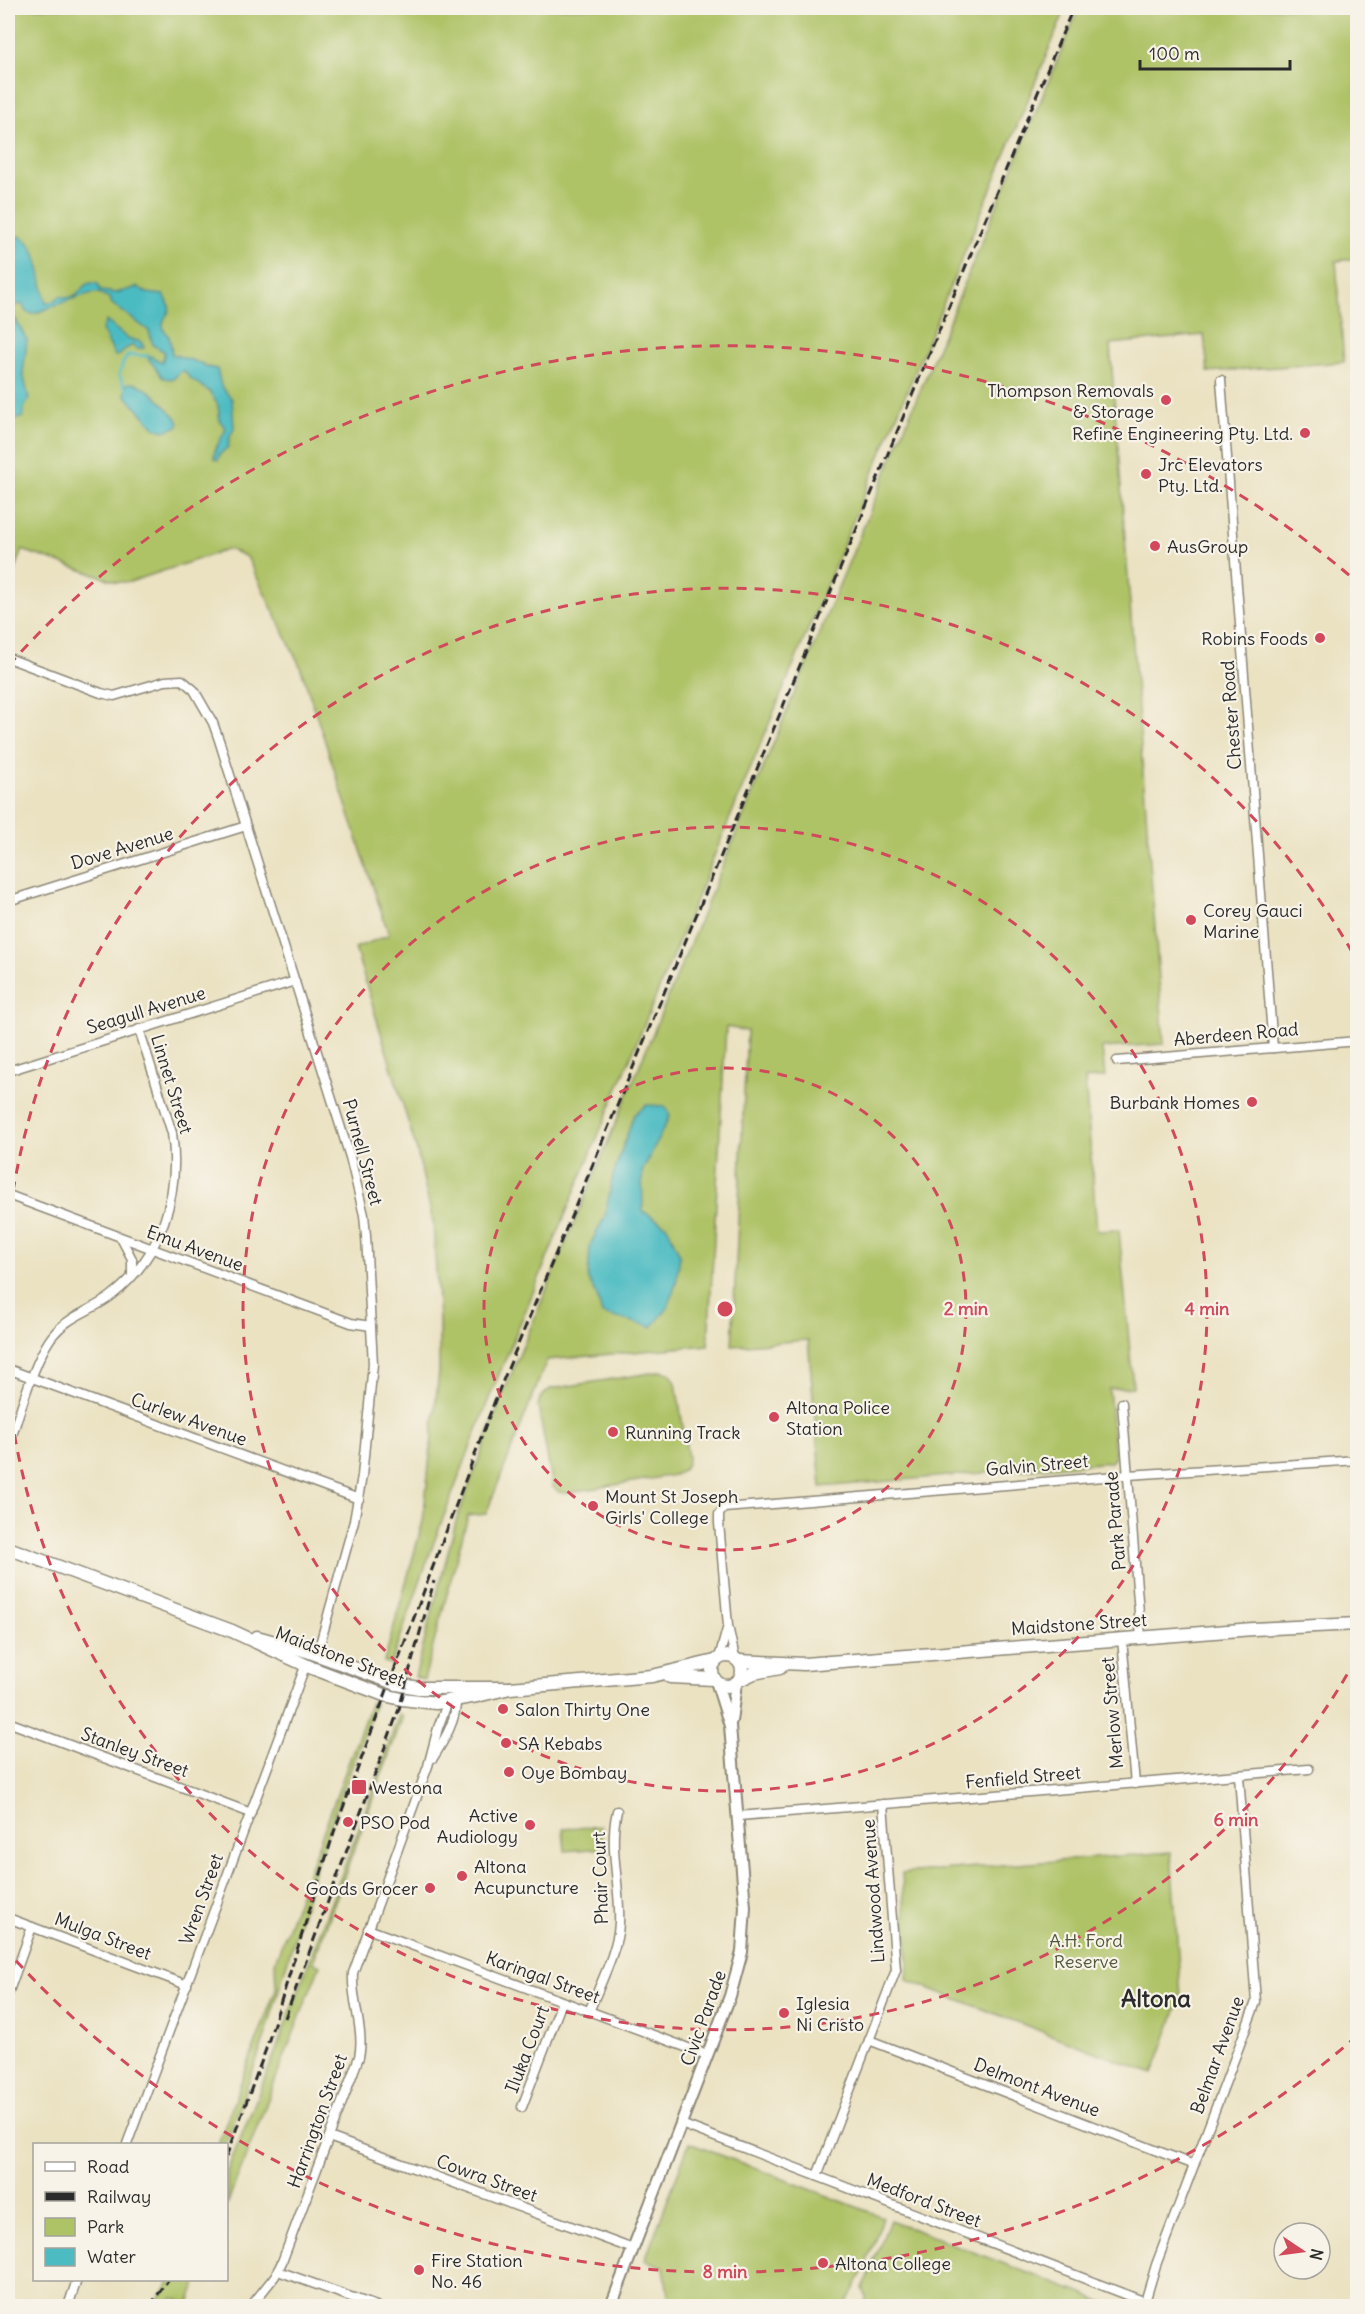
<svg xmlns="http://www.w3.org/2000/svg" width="1365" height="2314" viewBox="0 0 1365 2314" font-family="Delius,sans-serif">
<rect width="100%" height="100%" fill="#f7f3e8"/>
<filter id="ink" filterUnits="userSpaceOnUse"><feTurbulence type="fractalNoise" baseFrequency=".0167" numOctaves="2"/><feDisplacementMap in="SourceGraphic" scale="12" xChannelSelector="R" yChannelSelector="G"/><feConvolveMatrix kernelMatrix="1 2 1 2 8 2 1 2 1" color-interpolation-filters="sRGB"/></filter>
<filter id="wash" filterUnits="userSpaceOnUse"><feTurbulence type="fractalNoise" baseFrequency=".008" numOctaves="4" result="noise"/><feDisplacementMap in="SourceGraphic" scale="24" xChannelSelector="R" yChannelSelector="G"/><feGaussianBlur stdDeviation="1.35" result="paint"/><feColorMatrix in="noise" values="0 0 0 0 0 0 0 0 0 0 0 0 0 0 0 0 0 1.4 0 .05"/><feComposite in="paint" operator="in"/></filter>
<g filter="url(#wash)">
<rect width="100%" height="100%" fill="#ebe2c2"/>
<g fill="#aec266" stroke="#6c7648" stroke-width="1.5">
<path d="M8 8H1066L488 1401 434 1542 391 1664 384 1662 423 1521 439 1371V1319L433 1222 417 1151 355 948 389 935 300 666 247 557 229 549 130 582H117L22 550 8 593Z"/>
<path d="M1079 8H1357V259L1336 261 1344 362 1208 372 1204 335 1110 344 1164 1044 1102 1048 1105 1077 1085 1079 1097 1231 1119 1230 1132 1374 1133 1387 1109 1389 1115 1457 1111 1462 821 1487 808 1340 732 1346 747 1031 726 1027 708 1345 547 1360 486 1514 468 1516 424 1680 415 1677 457 1518 503 1394Z"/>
<path d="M663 1371 671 1374 676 1383 688 1458C687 1468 683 1471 674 1475L566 1493 559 1492 553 1487 538 1406 540 1398 550 1389Z"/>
<path d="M371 1702 375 1704 317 1862 264 2040 226 2144H218L276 1989 275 1962Z"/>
<path d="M399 1714 403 1716 313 1962 320 1965 227 2205V2171L275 2053 377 1779Z"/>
<path d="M601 1826 603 1848 565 1851 563 1829Z"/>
<path d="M1171 1852 1181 1997 1153 2074 907 1980 908 1964 902 1873Z"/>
<path d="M689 2143 883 2217 865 2267 845 2306H677L669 2303 664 2267 645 2260Z"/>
<path d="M890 2220 1114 2306H852L865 2303 866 2296 863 2288Z"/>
<path d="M172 2280H198L189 2304 173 2298 166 2306H153Z"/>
</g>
<g fill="#4cbbc2" stroke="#3c7376" stroke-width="1.5">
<path d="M19 236C40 242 41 286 46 303L54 301 60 296 66 298 76 296C83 288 86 280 98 284L101 291 116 293 138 287 147 293 164 295C177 317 163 310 163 326 163 332 165 330 168 335 171 340 171 348 172 354L203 364 206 367 217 369 221 386 232 399 234 429 230 436 228 447 220 454 218 460 214 458 215 450 226 429 220 421 218 405 210 392 191 379 183 370 173 379 163 378 148 358V355L162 362 165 352 153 345 149 331 115 306 111 303V299C107 297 102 294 98 293 87 291 45 310 33 314L26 312 22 304 13 306 12 313 27 340 23 373 29 399 24 408 23 417 8 422V243L10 239Z"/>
<path d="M106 321 127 338 141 342 144 348 137 349 133 345 125 349 120 355 115 356 102 330Z"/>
<path d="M133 383C150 386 164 406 176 417L179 423 177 427 164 431 155 428 125 395 127 384Z"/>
<path d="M646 1105 665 1106 670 1115 642 1172 643 1211 667 1226 680 1255 676 1283 668 1308 652 1327 602 1314 597 1296 588 1279 590 1245 605 1216 613 1175 634 1115Z"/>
</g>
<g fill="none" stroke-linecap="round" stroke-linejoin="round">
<path stroke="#4cbbc2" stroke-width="3" d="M126 388 119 375 123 363 128 355 148 356"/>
</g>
</g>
<g filter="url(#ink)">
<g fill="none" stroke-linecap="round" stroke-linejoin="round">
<defs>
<g id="minor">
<path d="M1221 380 1273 1048"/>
<path d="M8 658 101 693 114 696 165 681 182 680 194 690 213 723 219 740 350 1157 364 1215 366 1236 373 1364 362 1476 354 1521 317 1655"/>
<path d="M8 901 246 826"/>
<path d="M1117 1061 1358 1041"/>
<path d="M8 1071 295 981"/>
<path d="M8 1195 351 1323 371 1326"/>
<path d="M121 1238 132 1259V1276"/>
<path d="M8 1369 359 1499"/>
<path d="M1122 1403 1141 1637"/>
<path d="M8 1448C18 1418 35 1356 54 1334 69 1316 93 1310 111 1296 161 1258 181 1194 172 1133L139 1029"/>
<path d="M1122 1639 1135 1784"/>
<path d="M719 1658 727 1629"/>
<path d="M735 1658 728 1626 719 1523V1514L724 1508 1128 1475 1358 1460"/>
<path d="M8 1722 251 1813"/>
<path d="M433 1758C443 1742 457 1720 456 1700"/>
<path d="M739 1816 1309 1769"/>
<path d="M8 1918 187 1985"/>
<path d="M368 1929 707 2055"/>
<path d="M8 1994 32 1927"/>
<path d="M589 2012C599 1986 618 1950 619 1923 621 1886 608 1848 617 1811"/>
<path d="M869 2040 1194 2165"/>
<path d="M522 2107 562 2002"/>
<path d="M681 2124 1156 2306"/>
<path d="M329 2137 633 2249"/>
<path d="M127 2144 306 1664"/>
<path d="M817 2176 896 1970 883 1804"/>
<path d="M278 2271 376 2306"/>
<path d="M1145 2302 1156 2265 1256 2002 1239 1776"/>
<path d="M68 2306 77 2280"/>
<path d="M251 2306 275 2276 282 2262 359 2057C365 2030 351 2001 353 1973L428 1766 438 1728 448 1701"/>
</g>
<g id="tertiary">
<path d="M731 1721 736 1683"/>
<path d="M611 2306 730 1996 742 1952 745 1907 730 1726 716 1681"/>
</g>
<g id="secondary">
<path d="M8 1548 232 1631 312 1668 384 1695 402 1699 436 1703 477 1696 510 1688"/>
<path d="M257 1637 310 1652 397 1684 419 1688H510L652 1676 715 1661"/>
<circle cx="727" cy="1671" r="15"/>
<path d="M738 1661 804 1664 1253 1629 1358 1624"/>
<path d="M670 1677 714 1679"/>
<path d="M739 1680 754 1673 780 1668"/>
</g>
</defs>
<use href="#minor" stroke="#8b8676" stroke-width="11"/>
<use href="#tertiary" stroke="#8b8676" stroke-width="14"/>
<use href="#secondary" stroke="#8b8676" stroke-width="15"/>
<use href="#minor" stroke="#fff" stroke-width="8"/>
<use href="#tertiary" stroke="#fff" stroke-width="10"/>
<use href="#secondary" stroke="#fff" stroke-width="12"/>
<g stroke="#2b2b2b" stroke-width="3" stroke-dasharray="9 4.5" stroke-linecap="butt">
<path d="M285 2018 399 1709 434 1581"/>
<path d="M226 2157 266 2049 334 1832 497 1395 1073 8"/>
<path d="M150 2306 168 2280"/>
</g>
</g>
</g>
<g fill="none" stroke="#d1495b" stroke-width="3" stroke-dasharray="10 8">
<circle cx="725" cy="1309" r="241"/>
<circle cx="725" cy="1309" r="482"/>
<path d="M1356 1659A722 722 0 0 1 8 1391M8 1227A722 722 0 0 1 1356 959"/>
<path d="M1357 2036A963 963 0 0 1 9 1953M9 665A963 963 0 0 1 1357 582"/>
</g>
<g fill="#d1495b" stroke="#f7f3e8" stroke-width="2">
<circle cx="1166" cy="400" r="6"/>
<circle cx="1305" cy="433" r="6"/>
<circle cx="1146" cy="474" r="6"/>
<circle cx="1155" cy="546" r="6"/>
<circle cx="1320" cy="638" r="6"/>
<circle cx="1191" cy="920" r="6"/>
<circle cx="1252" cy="1102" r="6"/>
<circle cx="774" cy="1417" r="6"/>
<circle cx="613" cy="1432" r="6"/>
<circle cx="593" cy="1506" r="6"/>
<circle cx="503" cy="1709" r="6"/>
<circle cx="506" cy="1743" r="6"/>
<circle cx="509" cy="1772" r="6"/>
<rect x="351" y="1779" width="16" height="16" rx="3"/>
<circle cx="348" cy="1822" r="6"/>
<circle cx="530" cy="1825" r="6"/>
<circle cx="462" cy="1876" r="6"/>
<circle cx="430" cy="1888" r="6"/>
<circle cx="784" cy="2013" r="6"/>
<circle cx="823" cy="2263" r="6"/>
<circle cx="419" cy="2270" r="6"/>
</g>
<g text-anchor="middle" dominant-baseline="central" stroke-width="4.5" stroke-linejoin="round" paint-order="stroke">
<g font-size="18" fill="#2b2b2b" stroke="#f7f3e8" text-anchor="start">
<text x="1154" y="390" text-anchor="end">Thompson Removals<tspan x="1154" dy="21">&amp; Storage</tspan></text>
<text x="1293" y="433" text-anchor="end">Refine Engineering Pty. Ltd.</text>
<text x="1158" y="464">Jrc Elevators<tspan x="1158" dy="21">Pty. Ltd.</tspan></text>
<text x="1167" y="546">AusGroup</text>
<text x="1308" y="638" text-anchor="end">Robins Foods</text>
<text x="1203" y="910">Corey Gauci<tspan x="1203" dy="21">Marine</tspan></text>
<text x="1240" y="1102" text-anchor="end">Burbank Homes</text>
<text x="786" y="1407">Altona Police<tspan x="786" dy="21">Station</tspan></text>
<text x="625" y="1432">Running Track</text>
<text x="605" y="1496">Mount St Joseph<tspan x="605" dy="21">Girls' College</tspan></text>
<text x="515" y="1709">Salon Thirty One</text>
<text x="518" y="1743">SA Kebabs</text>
<text x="521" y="1772">Oye Bombay</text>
<text x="372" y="1787">Westona</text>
<text x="518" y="1815" text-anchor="end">Active<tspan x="518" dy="21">Audiology</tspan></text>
<text x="360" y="1822">PSO Pod</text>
<text x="474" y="1866">Altona<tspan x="474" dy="21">Acupuncture</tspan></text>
<text x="418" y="1888" text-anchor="end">Goods Grocer</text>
<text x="796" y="2003">Iglesia<tspan x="796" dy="21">Ni Cristo</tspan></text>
<text x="431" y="2260">Fire Station<tspan x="431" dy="21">No. 46</tspan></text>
<text x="835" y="2263">Altona College</text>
</g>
<g font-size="18" fill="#2b2b2b" stroke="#f7f3e8">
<text transform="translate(1231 715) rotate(-94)">Chester Road</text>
<text transform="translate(122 848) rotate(-17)">Dove Avenue</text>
<text transform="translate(146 1010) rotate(-17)">Seagull Avenue</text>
<text transform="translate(1236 1034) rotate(-5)">Aberdeen Road</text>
<text transform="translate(172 1084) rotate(73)">Linnet Street</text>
<text transform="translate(363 1152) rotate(75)">Purnell Street</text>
<text transform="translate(195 1248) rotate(20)">Emu Avenue</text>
<text transform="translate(189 1419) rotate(20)">Curlew Avenue</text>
<text transform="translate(1037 1465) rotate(-5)">Galvin Street</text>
<text transform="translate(1115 1521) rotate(-95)">Park Parade</text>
<text transform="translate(1079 1624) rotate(-4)">Maidstone Street</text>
<text transform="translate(340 1656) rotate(21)">Maidstone Street</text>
<text transform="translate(1112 1713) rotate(-95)">Merlow Street</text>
<text transform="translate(135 1752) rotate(20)">Stanley Street</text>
<text transform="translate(1023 1777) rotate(-5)">Fenfield Street</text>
<text transform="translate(600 1878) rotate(-92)">Phair Court</text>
<text transform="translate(873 1891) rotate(-94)">Lindwood Avenue</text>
<text transform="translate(201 1899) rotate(-70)">Wren Street</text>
<text transform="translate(103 1936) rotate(21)">Mulga Street</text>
<text transform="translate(543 1977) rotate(20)">Karingal Street</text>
<text transform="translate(703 2018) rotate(-70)">Civic Parade</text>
<text transform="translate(527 2049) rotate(-69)">Iluka Court</text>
<text transform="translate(1217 2055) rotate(-70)">Belmar Avenue</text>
<text transform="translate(1037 2087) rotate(21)">Delmont Avenue</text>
<text transform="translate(317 2121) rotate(-70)">Harrington Street</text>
<text transform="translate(487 2178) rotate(20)">Cowra Street</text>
<text transform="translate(924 2200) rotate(21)">Medford Street</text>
</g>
<g font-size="18" fill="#52583d" stroke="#f7f3e8">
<text x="1086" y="1940">A.H. Ford<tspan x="1086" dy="21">Reserve</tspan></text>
</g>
<g font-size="24" font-weight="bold" fill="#2b2b2b" stroke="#f7f3e8">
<text x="1156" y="1998">Altona</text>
</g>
</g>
<circle cx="725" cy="1309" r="9" fill="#d1495b" stroke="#f7f3e8" stroke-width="3"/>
<g font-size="18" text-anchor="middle" font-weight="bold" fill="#d1495b" stroke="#f7f3e8" stroke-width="4.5" stroke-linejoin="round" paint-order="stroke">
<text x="966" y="1315">2 min</text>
<text x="1207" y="1315">4 min</text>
<text x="1236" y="1826">6 min</text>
<text x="725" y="2278">8 min</text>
</g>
<rect width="1365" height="2314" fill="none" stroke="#f7f3e8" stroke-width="30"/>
<rect x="33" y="2143" width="195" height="138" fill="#f7f3e8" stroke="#a5a39c" stroke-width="1.5"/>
<rect x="45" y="2162" width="30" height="9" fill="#ffffff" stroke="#a5a39c" stroke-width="1.5"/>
<text x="87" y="2173" font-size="18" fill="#2b2b2b">Road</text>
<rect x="45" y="2192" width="30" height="9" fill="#2b2b2b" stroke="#a5a39c" stroke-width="1.5"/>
<text x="87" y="2203" font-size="18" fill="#2b2b2b">Railway</text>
<rect x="45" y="2218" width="30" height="18" fill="#aec266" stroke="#a5a39c" stroke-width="1.5"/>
<text x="87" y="2233" font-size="18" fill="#2b2b2b">Park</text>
<rect x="45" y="2248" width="30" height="18" fill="#4cbbc2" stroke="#a5a39c" stroke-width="1.5"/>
<text x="87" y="2263" font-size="18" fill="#2b2b2b">Water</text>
<g transform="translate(1302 2251) rotate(103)"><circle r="28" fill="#f7f3e8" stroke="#a5a39c" stroke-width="1.5"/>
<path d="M0-4.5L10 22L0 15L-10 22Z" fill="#d1495b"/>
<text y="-9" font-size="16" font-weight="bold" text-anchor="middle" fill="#2b2b2b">N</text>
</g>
<path d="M1140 60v9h150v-9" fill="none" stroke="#2b2b2b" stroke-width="3"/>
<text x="1149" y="60" font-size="18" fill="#2b2b2b" stroke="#f7f3e8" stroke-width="4.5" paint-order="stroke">100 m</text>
</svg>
